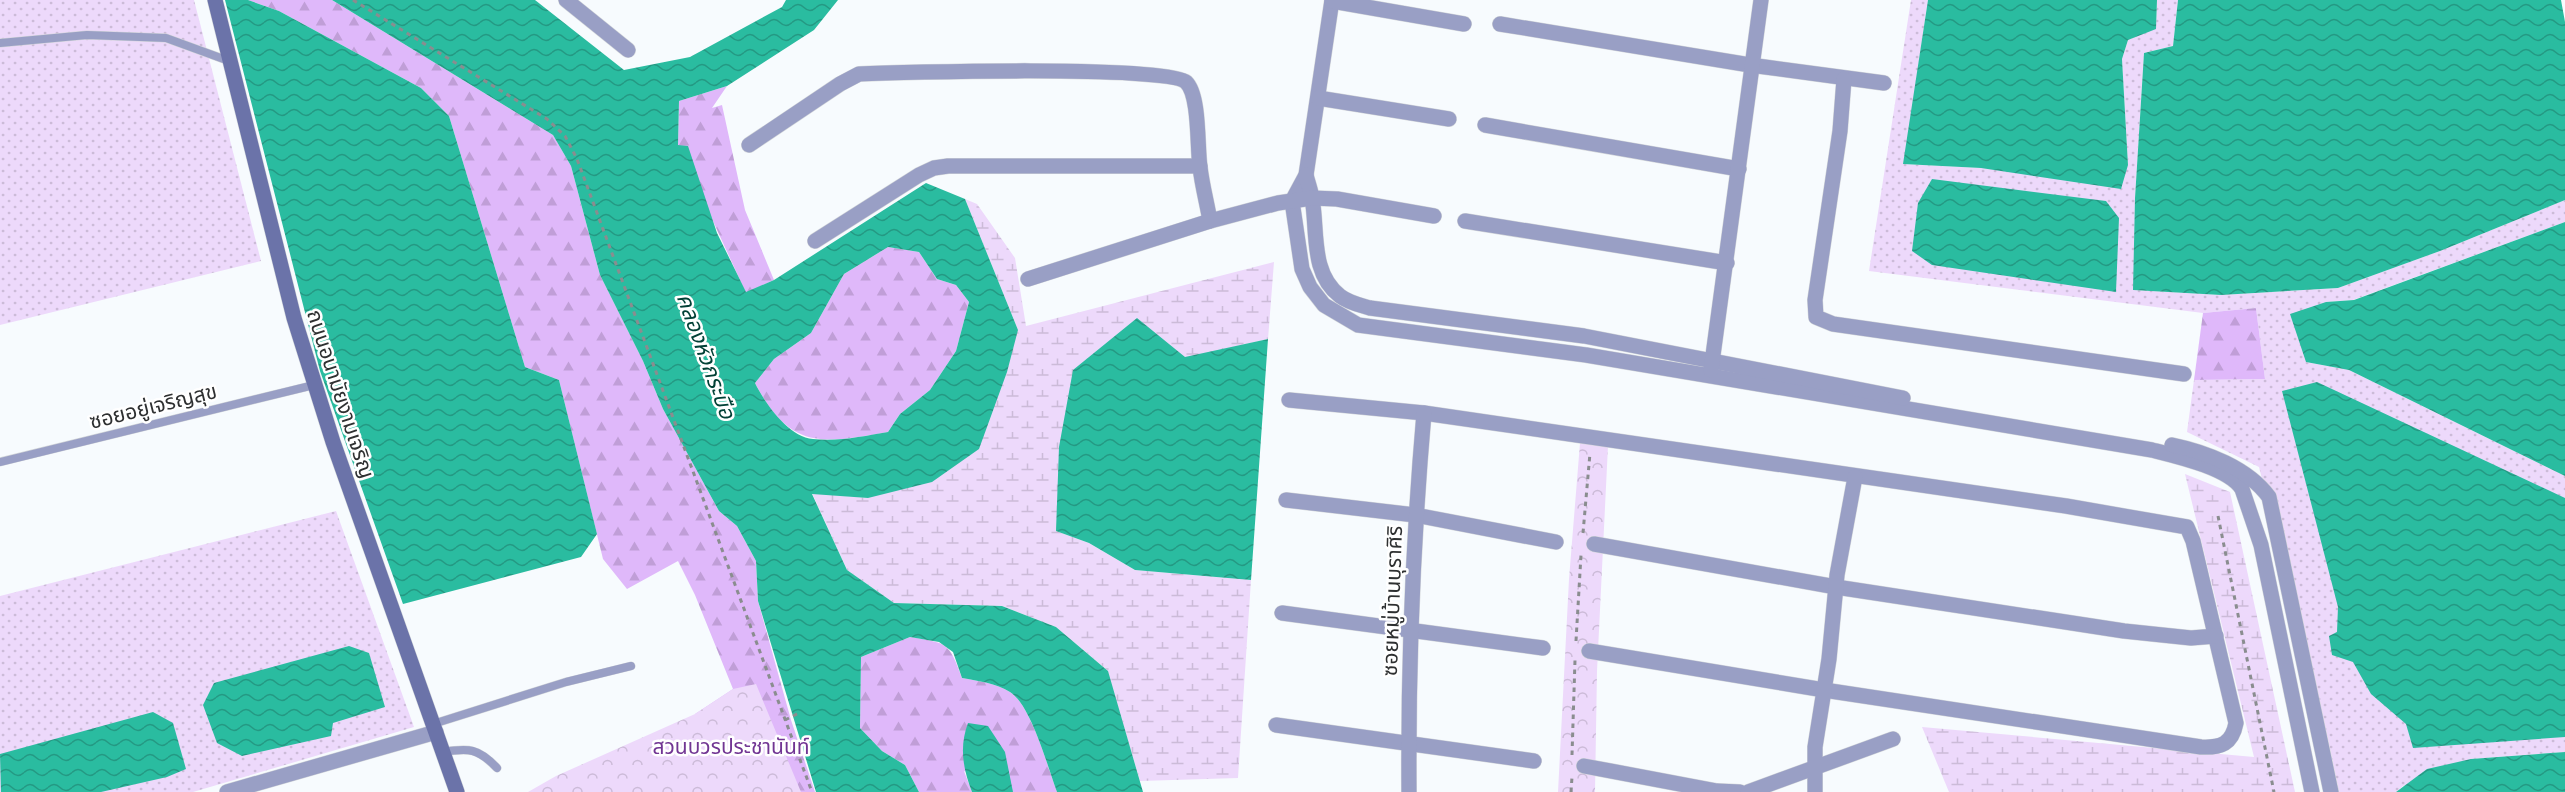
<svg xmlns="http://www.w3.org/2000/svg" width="2565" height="792" viewBox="0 0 2565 792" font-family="Cabin,'Noto Sans Thai',sans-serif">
<defs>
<pattern id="grass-dots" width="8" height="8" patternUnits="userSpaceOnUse" patternTransform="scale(1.5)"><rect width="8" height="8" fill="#edd9fb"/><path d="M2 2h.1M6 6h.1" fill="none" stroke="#ccbbd8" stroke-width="1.8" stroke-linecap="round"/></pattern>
<pattern id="forest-firs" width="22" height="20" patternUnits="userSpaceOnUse" patternTransform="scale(1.5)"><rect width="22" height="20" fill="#dfb8fa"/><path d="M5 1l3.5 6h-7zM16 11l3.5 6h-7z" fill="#c09ed7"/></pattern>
<pattern id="wetland-marsh" width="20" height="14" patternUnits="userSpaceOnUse" patternTransform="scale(1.5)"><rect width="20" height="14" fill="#edd9fb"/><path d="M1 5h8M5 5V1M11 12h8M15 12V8" fill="none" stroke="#ccbbd8"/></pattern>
<pattern id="park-crowns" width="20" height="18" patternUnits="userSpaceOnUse" patternTransform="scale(1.5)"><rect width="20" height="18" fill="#edd9fb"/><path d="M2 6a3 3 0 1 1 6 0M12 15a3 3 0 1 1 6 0" fill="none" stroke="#ccbbd8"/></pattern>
<pattern id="water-waves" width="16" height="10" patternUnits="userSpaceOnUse" patternTransform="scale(1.5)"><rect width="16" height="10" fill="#2abca0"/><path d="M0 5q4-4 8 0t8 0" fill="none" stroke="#249983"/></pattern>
</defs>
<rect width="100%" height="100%" fill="#f7fbfe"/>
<g fill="url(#grass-dots)">
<path d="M0 0H194L261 261 0 325Z"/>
<path d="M1911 0H1928L1904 164 1981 168 2128 165 2122 59 2128 40 2156 28 2157 0H2178L2173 46 2144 53 2135 198 2134 290 2221 295 2338 288 2440 251 2565 200V222L2353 300 2326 302 2306 362 2349 370 2565 476V752L2471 759 2403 786 2396 792H2339L2328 740 2259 467 2187 432 2194 380 2265 379 2256 308 2203 313 1869 271Z"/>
<path d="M336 511 414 727 193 792H0V596Z"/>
</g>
<g fill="url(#forest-firs)">
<path d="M248 0H332L553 135 571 166 600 275 643 361 663 409 719 511 737 526 756 561 758 601 791 720 815 792H795L695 714 733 689 695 595 678 561 627 589 603 559 559 380 525 367 449 116 421 88 279 11Z"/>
<path d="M727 86 712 108 722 105 745 210 774 280 746 293 678 145 679 101Z"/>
<path d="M888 247 919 252 937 279 956 285 969 302 956 351 930 390 900 414 888 432C821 444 790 450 755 383L774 359 811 333 844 274Z"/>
<path d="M2256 308 2265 379 2194 380 2203 313Z"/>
<path d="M910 637C947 643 949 642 962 678 978 681 996 683 1010 692 1031 705 1048 768 1057 792H1013L1011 789 964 771 972 792H919L905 765 882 751 860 728 861 657Z"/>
</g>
<g fill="url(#wetland-marsh)">
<path d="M965 199 977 204 1015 258 1026 326 1274 262 1268 339 1185 358 1056 531 1089 543 1135 570 1251 580 1238 778 1140 781 1107 670 1056 627 1002 606 894 603 847 570 812 493 868 498 1018 330Z"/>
<path d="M2185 474 2230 492 2295 792H1949L1922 727 2254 757Z"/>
</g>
<g fill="url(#park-crowns)">
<path d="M1580 443 1608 446 1597 671 1595 792H1558L1569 579Z"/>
<path d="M756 684 801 792H528L556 776 695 714 733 689Z"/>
</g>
<g fill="url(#water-waves)" fill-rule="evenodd">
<path d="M225 0H248L279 11 421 88 449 116 525 367 559 380 597 534 581 557 403 604 320 371Z"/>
<path d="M332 0H535L624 70 690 57 782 7 786 0H838L814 30 727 86 679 101 678 145 688 146 717 233 746 292 774 280 926 183 965 199 1018 330 1007 372 979 449 932 482 868 498 812 494 847 570 894 603 1002 606 1056 627 1108 671 1143 792H1057C1048 768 1031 705 1010 692 996 683 978 681 962 678L953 652 939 642 910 637 861 657 860 728 882 751 905 765 919 792H816L758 601 756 561 737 526 719 511 663 409 643 361 600 275 571 166 553 135ZM888 247 919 252 937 279 956 285 969 302 956 351 930 390 900 414 888 432C864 436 838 442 813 439 788 437 765 403 755 383L774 359 811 333 844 274Z"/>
<path d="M1928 0H2157L2156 29 2128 40 2122 59 2128 165 2121 189 1981 168 1903 164Z"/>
<path d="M2178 0H2561L2565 22V200L2440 251 2338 288 2221 295 2133 290 2135 198 2144 53 2173 46Z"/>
<path d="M1932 179 2106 201 2119 218 2116 292 1932 265 1912 251 1918 203Z"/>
<path d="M2565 222V476L2349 370 2306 362 2290 314 2326 302 2354 300Z"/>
<path d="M1137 318 1185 357 1268 339 1251 580 1135 570 1089 543 1056 531 1059 447 1073 370Z"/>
<path d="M2317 382 2565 498V737L2413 748 2406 724 2371 694 2353 662 2332 655 2329 636 2337 632 2338 607 2282 391Z"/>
<path d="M349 646 369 653 385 707 333 723 331 736 242 756 217 743 203 705 214 683Z"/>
<path d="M153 712 173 723 186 769 167 777 101 792H1L0 754Z"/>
<path d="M968 723 988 726 1005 752 1013 792H972C963 769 959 747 968 723Z"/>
<path d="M2565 752V792H2396L2427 769 2471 759Z"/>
</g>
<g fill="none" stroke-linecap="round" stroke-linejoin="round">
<defs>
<g id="lane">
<path d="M0 43 87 35 166 38 229 61"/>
<path d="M0 462 314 385"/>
<path d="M433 724 566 682 631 666"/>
<path d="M443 752C469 748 478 748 497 768"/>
</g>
<g id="street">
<path d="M566 0 628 50"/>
<path d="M1332 0 1306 175 1292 201 1302 269 1310 287 1324 305 1358 325 1586 355 2152 450C2176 456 2229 468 2242 489L2261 545 2312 792"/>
<path d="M1332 1 1464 24"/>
<path d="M1500 24 1750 65 1884 83"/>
<path d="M1844 79 1840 131 1815 300 1816 317 1833 324 2184 374"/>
<path d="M1318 98 1449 119"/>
<path d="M1485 125 1739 169"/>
<path d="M749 145 840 84 859 74C900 72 1167 65 1186 82 1200 95 1197 148 1200 167 1202 185 1207 203 1210 221"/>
<path d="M1306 175C1308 183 1311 191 1312 198 1318 231 1310 273 1340 296 1349 303 1360 305 1370 308L1584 336 1903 398"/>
<path d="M1465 221 1727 263"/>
<path d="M815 241 919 175 934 168 948 166H1200"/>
<path d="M1028 279 1210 221 1278 203 1312 198 1337 199 1434 216"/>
<path d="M1711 370 1761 0"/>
<path d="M1289 400 1424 413 2066 506 2187 527 2193 541 2236 723C2232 744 2221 748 2201 747L1824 690 1589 651"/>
<path d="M2172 445C2206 452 2248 468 2269 497L2331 792"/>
<path d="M1286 500 1415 515 1556 542"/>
<path d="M1594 544 1836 587 2124 631 2191 638 2216 636"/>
<path d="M1282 613 1543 648"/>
<path d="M1276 725 1534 761"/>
<path d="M1584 766 1717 791 1740 792"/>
<path d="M227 792 436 732"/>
<path d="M1409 792C1408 665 1413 539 1424 413"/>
<path d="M1748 792 1893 739"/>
<path d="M1815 792V747L1829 659 1837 575 1855 477"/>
</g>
<path id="secondary" d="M215 0 294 318 333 442 457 792"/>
</defs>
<use href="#lane" stroke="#d3d6d9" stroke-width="9"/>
<use href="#street" stroke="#d3d6d9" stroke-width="16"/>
<use href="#secondary" stroke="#d3d6d9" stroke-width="16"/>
<g stroke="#8a8d8f" stroke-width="3" stroke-dasharray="4.5 4.5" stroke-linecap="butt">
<path d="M353 0 547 119 565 136 577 159 812 792"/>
<path d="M2218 516 2274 792"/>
<path d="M1583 533 1590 453"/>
<path d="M1576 641 1581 555"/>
<path d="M785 720 799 713"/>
<path d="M1572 755 1575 660"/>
<path d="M1571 792 1572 777"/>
</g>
<use href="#lane" stroke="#999fc5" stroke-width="8"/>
<use href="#street" stroke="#999fc5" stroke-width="15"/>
<use href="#secondary" stroke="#6b73a9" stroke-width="15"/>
</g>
<g text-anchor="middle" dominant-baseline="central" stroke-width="5" stroke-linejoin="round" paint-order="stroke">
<g font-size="21" fill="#2e3031" stroke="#fff">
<text transform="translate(341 394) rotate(72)">ถนนอนามัยงามเจริญ</text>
<text transform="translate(153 406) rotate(-14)">ซอยอยู่เจริญสุข</text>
<text transform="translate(1392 601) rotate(-88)">ซอยหมู่บ้านบุราศิริ</text>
</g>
<g font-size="21" fill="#713593" stroke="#fff">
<text x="731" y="746">สวนบวรประชานันท์</text>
</g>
<g font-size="22" font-style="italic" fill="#024136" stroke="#fff">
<text transform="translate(706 356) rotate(70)">คลองหัวกระบือ</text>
</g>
</g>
</svg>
